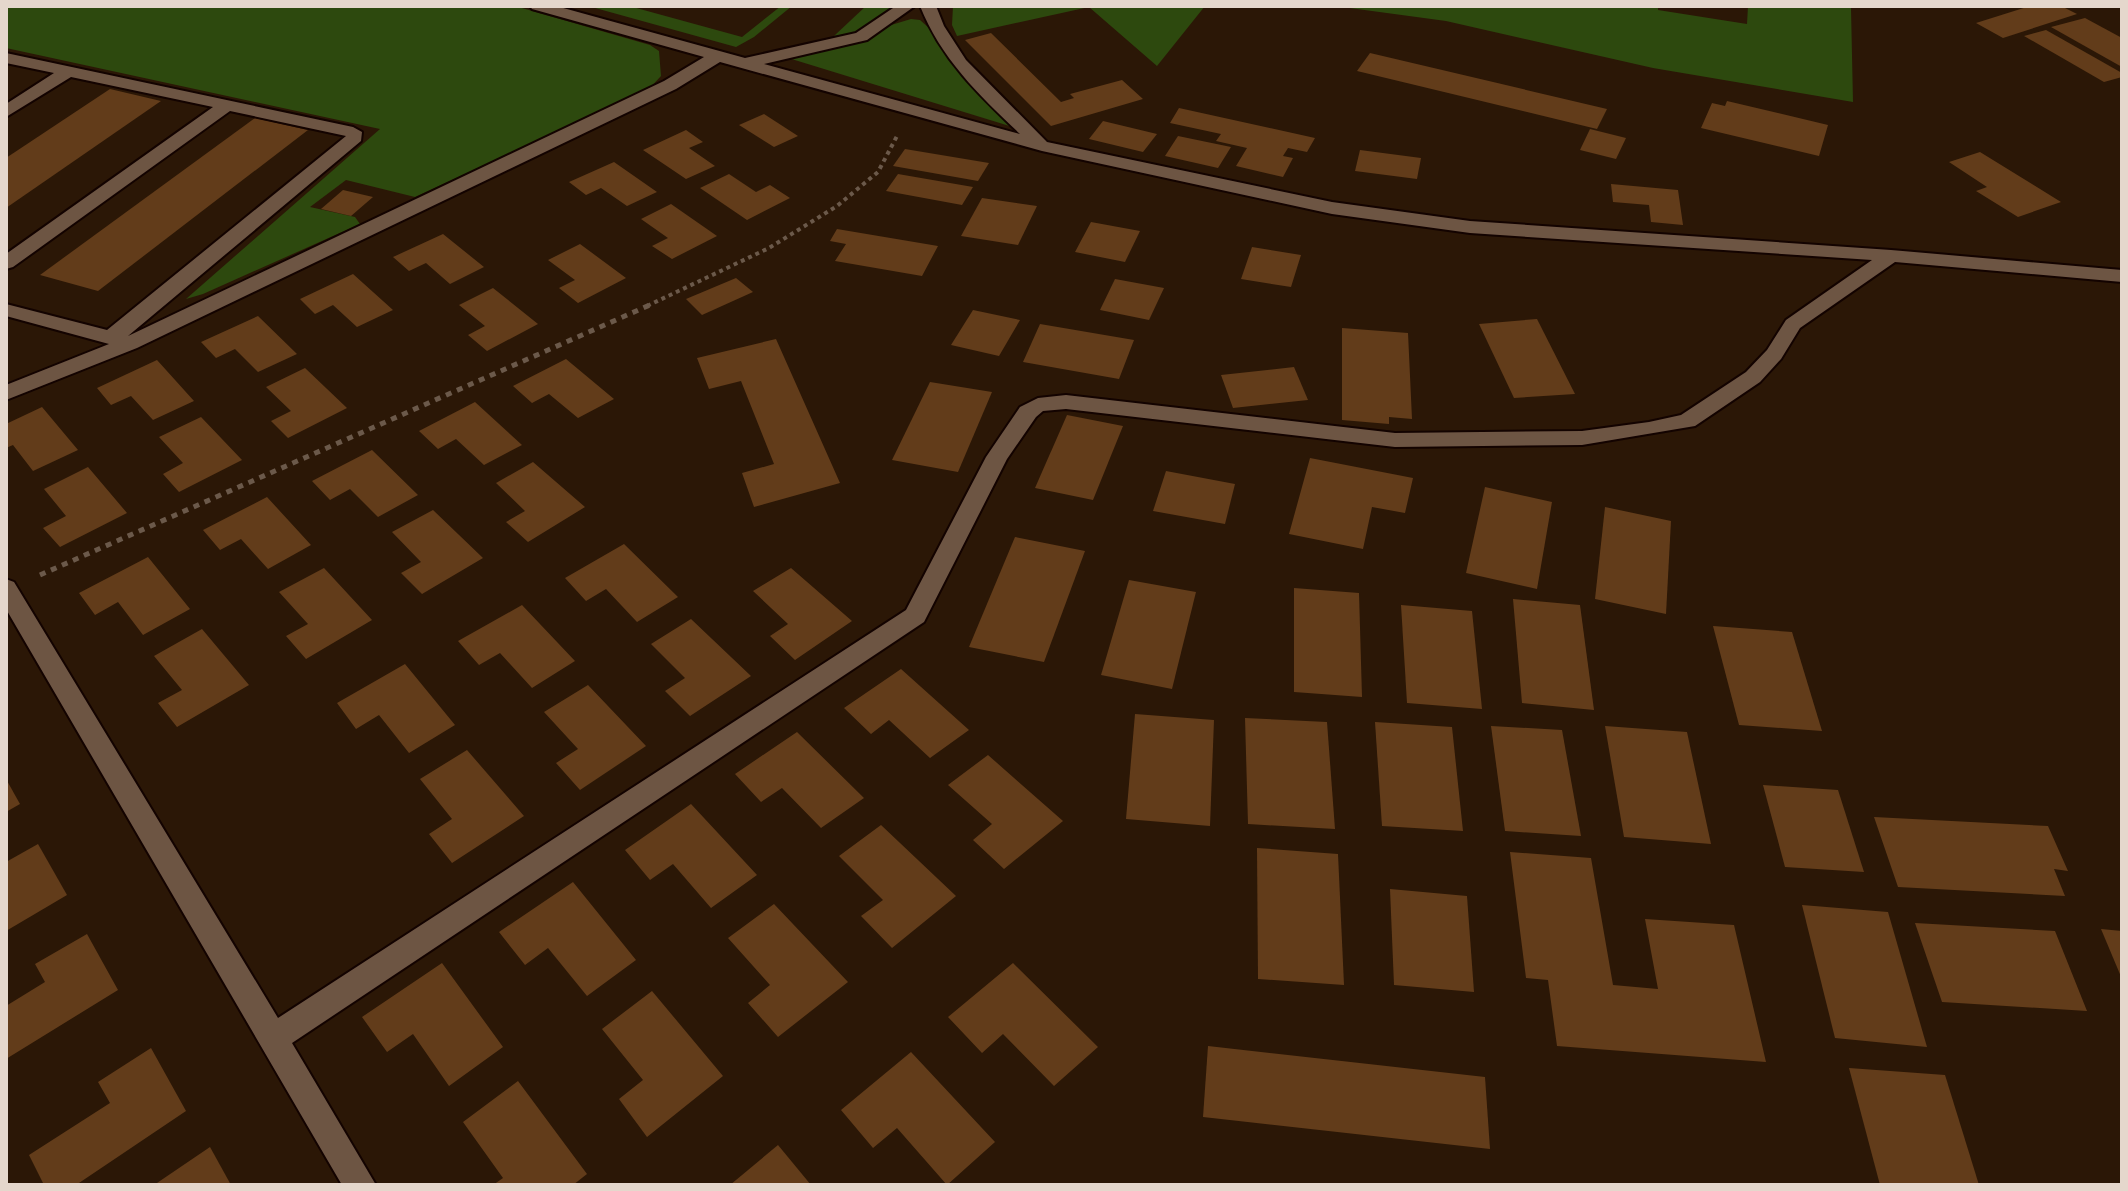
<svg xmlns="http://www.w3.org/2000/svg" width="2128" height="1191" viewBox="0 0 2128 1191" font-family="'IBM Plex Sans',sans-serif">
<rect width="100%" height="100%" fill="#2b1706"/>
<g fill="#2d490e">
<path d="M6 6H515L650 45 659 51 661 76 648 90 415 197 346 180 310 207 355 217 360 224 203 294 186 299 380 129 6 48Z"/>
<path d="M588 6H629L742 37 781 6H792L754 37 736 47Z"/>
<path d="M866 6H894L859 32 834 36Z"/>
<path d="M953 6H1205L1157 66 1089 7 957 36 952 25Z"/>
<path d="M1335 6H1658V10L1747 24 1748 6H1847L1851 8 1853 102 1653 68 1446 21Z"/>
<path d="M911 19 920 20 930 29 979 90 1016 128 785 57Z"/>
</g>
<g fill="#623c1a">
<path d="M2030 6H2061L2077 14 2003 38 1976 23Z"/>
<path d="M2085 18 2122 38V67L2051 27Z"/>
<path d="M2046 30 2122 73V77L2104 82 2024 36Z"/>
<path d="M991 33 1061 102 1074 98 1070 94 1122 80 1143 99 1051 126 965 40Z"/>
<path d="M1370 53 1607 109 1597 129 1357 71Z"/>
<path d="M110 89 161 101 6 208V158Z"/>
<path d="M1727 101 1828 125 1819 156 1701 128 1712 103 1725 106Z"/>
<path d="M1179 108 1315 138 1307 152 1288 148 1283 156 1293 158 1283 177 1236 166 1247 148 1216 141 1221 134 1170 123Z"/>
<path d="M764 114 798 136 774 147 739 125Z"/>
<path d="M255 118 308 130 98 291 40 275Z"/>
<path d="M1103 121 1157 134 1143 152 1089 139Z"/>
<path d="M1590 129 1626 138 1616 159 1580 150Z"/>
<path d="M686 130 703 142 689 148 715 166 686 179 643 150Z"/>
<path d="M1178 136 1231 147 1218 168 1165 156Z"/>
<path d="M905 149 989 163 978 181 893 166Z"/>
<path d="M1360 150 1421 158 1417 179 1355 171Z"/>
<path d="M1980 152 2061 202 2018 217 1976 191 1987 187 1949 162Z"/>
<path d="M614 162 657 192 627 206 601 188 586 195 569 182Z"/>
<path d="M729 174 756 192 770 185 790 198 747 220 700 188Z"/>
<path d="M898 174 973 187 962 205 886 191Z"/>
<path d="M1611 184 1678 190 1683 225 1651 222 1649 205 1613 202Z"/>
<path d="M343 190 373 197 351 216 321 209Z"/>
<path d="M982 198 1037 206 1018 245 961 236Z"/>
<path d="M671 204 717 236 672 259 652 246 668 238 641 219Z"/>
<path d="M1091 222 1140 231 1125 262 1075 252Z"/>
<path d="M837 229 938 246 922 276 835 261 846 244 830 241Z"/>
<path d="M443 234 484 267 450 284 426 263 409 271 393 257Z"/>
<path d="M580 244 626 278 578 303 559 288 575 280 548 260Z"/>
<path d="M1252 247 1301 255 1291 287 1241 279Z"/>
<path d="M353 274 393 310 357 327 333 305 315 314 300 299Z"/>
<path d="M736 278 753 292 702 315 686 299Z"/>
<path d="M1115 279 1164 288 1149 320 1100 310Z"/>
<path d="M493 288 538 324 487 351 468 335 485 326 459 305Z"/>
<path d="M973 310 1020 320 999 356 951 345Z"/>
<path d="M258 316 297 354 258 372 235 349 216 358 201 342Z"/>
<path d="M1537 319 1575 394 1514 398 1479 324Z"/>
<path d="M1040 324 1134 340 1119 379 1023 362Z"/>
<path d="M1342 328 1408 333 1412 419 1389 417V424L1342 420Z"/>
<path d="M776 339 840 483 754 507 742 473 774 464 741 381 709 389 697 358Z"/>
<path d="M566 359 614 399 578 418 549 394 532 403 513 386Z"/>
<path d="M157 360 194 401 153 420 131 396 111 405 97 388Z"/>
<path d="M1294 367 1308 400 1233 408 1221 375Z"/>
<path d="M305 368 347 408 288 438 271 421 291 411 266 387Z"/>
<path d="M930 382 992 392 958 472 892 460Z"/>
<path d="M475 402 522 445 484 465 456 439 438 449 419 431Z"/>
<path d="M42 407 78 450 33 471 13 445 6 448V424Z"/>
<path d="M1067 415 1123 426 1093 500 1035 488Z"/>
<path d="M201 417 242 460 179 492 163 474 183 463 159 437Z"/>
<path d="M372 450 418 495 378 517 350 489 330 500 312 481Z"/>
<path d="M1310 458 1413 478 1405 513 1372 507 1363 549 1289 534Z"/>
<path d="M533 462 585 507 528 542 506 522 525 511 496 483Z"/>
<path d="M88 467 127 513 60 547 43 528 66 516 44 489Z"/>
<path d="M1166 471 1235 484 1225 524 1153 511Z"/>
<path d="M1485 487 1552 502 1537 589 1466 573Z"/>
<path d="M267 497 311 545 268 569 241 539 220 550 203 530Z"/>
<path d="M1605 507 1671 521 1666 614 1595 599Z"/>
<path d="M433 510 483 558 422 594 401 573 421 562 392 532Z"/>
<path d="M1015 537 1085 551 1044 662 969 647Z"/>
<path d="M624 544 678 597 637 622 606 589 586 601 565 578Z"/>
<path d="M148 557 190 609 143 635 118 602 95 615 79 593Z"/>
<path d="M324 568 372 620 306 659 286 636 308 624 279 592Z"/>
<path d="M791 568 852 621 795 660 770 636 788 624 753 591Z"/>
<path d="M1129 580 1196 592 1172 689 1101 675Z"/>
<path d="M1294 588 1359 593 1362 697 1294 692Z"/>
<path d="M1513 599 1580 605 1594 710 1522 703Z"/>
<path d="M522 605 575 661 532 688 500 653 479 665 458 641Z"/>
<path d="M1401 605 1472 611 1482 709 1407 703Z"/>
<path d="M691 619 751 676 690 716 665 691 685 678 651 644Z"/>
<path d="M1713 626 1792 632 1822 731 1739 725Z"/>
<path d="M202 629 249 685 177 727 158 703 182 690 154 656Z"/>
<path d="M405 664 455 725 409 753 379 715 356 729 337 703Z"/>
<path d="M901 669 969 730 930 758 889 720 871 734 844 708Z"/>
<path d="M588 685 646 746 580 790 556 763 578 749 544 712Z"/>
<path d="M1135 714 1214 720 1210 826 1126 819Z"/>
<path d="M1245 718 1327 722 1335 829 1248 824Z"/>
<path d="M1375 722 1452 727 1463 831 1382 826Z"/>
<path d="M1491 726 1562 730 1581 836 1505 831Z"/>
<path d="M1605 726 1687 732 1711 844 1624 837Z"/>
<path d="M797 732 864 798 821 828 782 788 761 802 735 774Z"/>
<path d="M467 750 524 816 452 863 429 834 452 819 420 779Z"/>
<path d="M988 755 1063 821 1004 869 973 840 992 824 948 785Z"/>
<path d="M6 779 20 804 6 812Z"/>
<path d="M1763 785 1838 790 1864 872 1785 867Z"/>
<path d="M691 804 757 875 711 908 673 864 650 880 625 850Z"/>
<path d="M1874 817 2048 826 2068 871 2054 869 2065 896 1898 887Z"/>
<path d="M881 825 956 896 892 948 861 916 883 900 839 856Z"/>
<path d="M38 844 67 895 6 931V862Z"/>
<path d="M1257 848 1338 854 1344 985 1258 979Z"/>
<path d="M1510 852 1591 858 1613 985 1658 989 1645 919 1734 925 1766 1062 1557 1046 1548 980 1526 978Z"/>
<path d="M573 882 636 960 587 996 548 948 525 965 499 932Z"/>
<path d="M1390 889 1467 896 1474 992 1394 985Z"/>
<path d="M774 904 848 982 778 1037 748 1003 770 985 728 938Z"/>
<path d="M1802 905 1888 912 1927 1047 1835 1038Z"/>
<path d="M1915 923 2055 931 2087 1011 1942 1002Z"/>
<path d="M2101 929 2122 931V979Z"/>
<path d="M87 934 118 990 6 1059V1006L45 982 35 964Z"/>
<path d="M442 963 503 1047 449 1086 413 1034 387 1052 362 1017Z"/>
<path d="M1013 963 1098 1047 1054 1086 1003 1034 982 1053 948 1017Z"/>
<path d="M652 991 723 1076 647 1137 619 1099 643 1080 602 1029Z"/>
<path d="M1208 1046 1485 1077 1490 1149 1203 1117Z"/>
<path d="M151 1048 186 1111 76 1185H44L29 1155 110 1103 98 1082Z"/>
<path d="M911 1052 995 1142 947 1185 897 1128 873 1148 841 1110Z"/>
<path d="M1849 1068 1945 1075 1979 1185H1880Z"/>
<path d="M518 1081 587 1174 573 1185H493L503 1178 463 1122Z"/>
<path d="M778 1145 811 1185H730Z"/>
<path d="M210 1147 231 1185H154Z"/>
</g>
<g fill="none" stroke-linecap="round" stroke-linejoin="round">
<defs>
<path id="minor" d="M530 6H556L745 58 856 33 896 6H915L867 40 764 64 1020 134C980 96 941 59 920 6H936L944 26 966 60 1047 142 1332 202 1470 221 1891 250 2122 270V282L1895 262 1800 328 1781 359 1760 382 1695 426 1582 445 1395 447 1066 409 1043 411 1036 417 1007 459 924 622 292 1043 376 1185H342L6 609V579L14 582 278 1018 906 610 986 457 1020 407 1038 398 1066 395 1395 433 1582 431 1649 422 1681 415 1746 372 1767 350 1786 320 1872 260 1470 233 1332 214 1042 151 720 62 676 89 137 348 6 400V385L109 344 6 316V304L107 330 346 136 230 111 13 267 6 269V254L213 107 71 77 6 117V104L54 73 6 63V53L353 127 362 132 361 141 128 336 664 81 704 57 532 9Z"/>
</defs>
<use href="#minor" stroke="#130300" stroke-width="4"/>
<path stroke="#6b594a" stroke-width="4" stroke-dasharray="4 4" stroke-linecap="butt" d="M647 306 769 248 837 206 878 172 897 136"/>
<path stroke="#6b594a" stroke-width="5" stroke-dasharray="6 6" stroke-linecap="butt" d="M40 575 652 304"/>
<use href="#minor" fill="#6d5543" fill-rule="evenodd"/>
</g>
<rect width="2128" height="1191" fill="none" stroke="#e5d7cc" stroke-width="16"/>
</svg>
